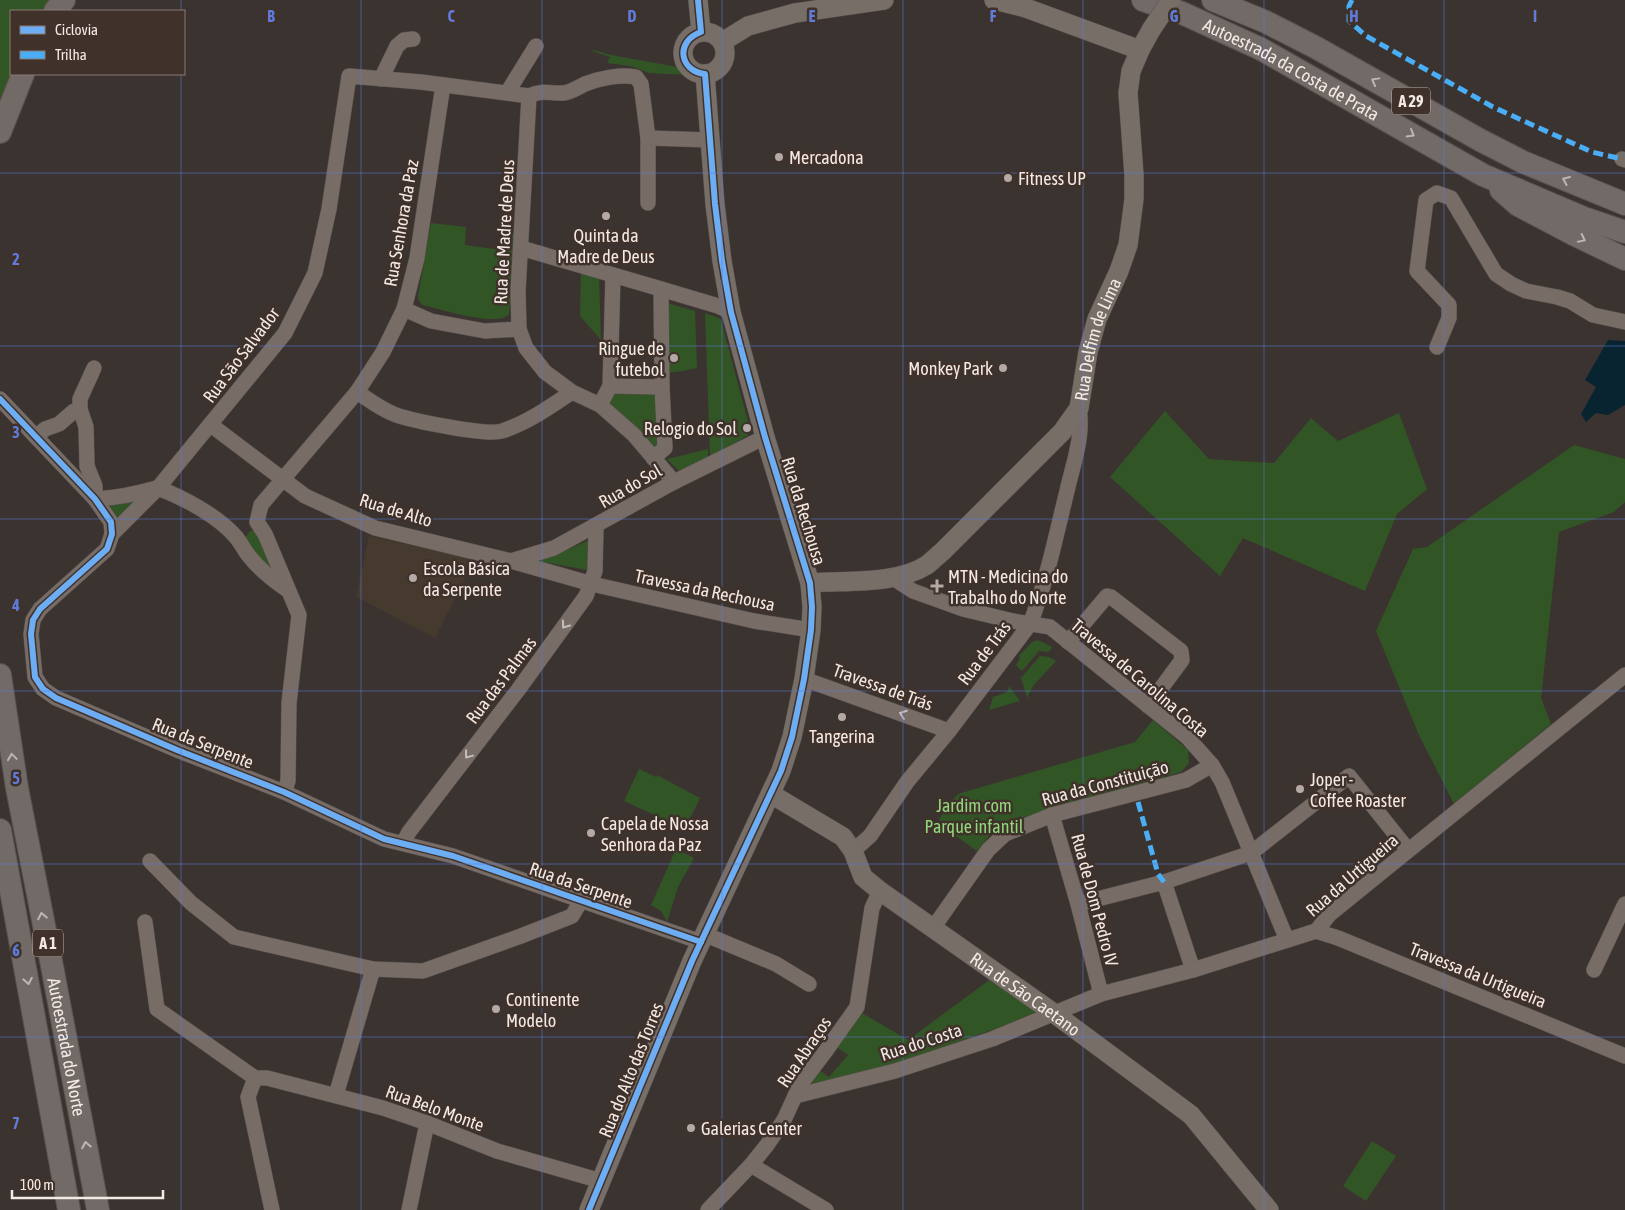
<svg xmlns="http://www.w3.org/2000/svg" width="1625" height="1210" viewBox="0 0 1625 1210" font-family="'Asap Condensed',sans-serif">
<rect width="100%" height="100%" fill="#3b3330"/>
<path fill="#453a2d" d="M369 536 475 559 435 638 356 597Z"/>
<g fill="#325525">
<path d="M0 0H53L45 11H11V74L0 118Z"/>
<path d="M593 50 611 55 683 68 687 70 689 75 649 73 631 66 607 63 610 57 592 51Z"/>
<path d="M431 223 466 227 465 245 502 250 505 233 515 234 509 315C494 327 441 309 422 305L419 301 418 296Z"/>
<path d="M581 268 599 274 601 340 580 316Z"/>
<path d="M667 303 695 311 697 368 684 371 665 373Z"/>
<path d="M705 313 719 318 721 320 750 429V432L747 436 710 457Z"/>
<path d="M611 388 660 389 663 448 654 455 602 405Z"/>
<path d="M1165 411 1209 459 1274 463 1311 418 1338 441 1399 413 1427 489 1397 514 1365 591 1243 538 1220 576 1110 477Z"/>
<path d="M1574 445 1625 459V502L1614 512 1559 532 1541 698 1551 724 1454 804 1418 733 1376 631 1413 549 1427 547Z"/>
<path d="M708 449V458L679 471 667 459Z"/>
<path d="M135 501 119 519 109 506Z"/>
<path d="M255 530 260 534 276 578 244 539 250 531Z"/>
<path d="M589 540V567L587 570 538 561V558L558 554Z"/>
<path d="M1038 640 1052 647 1049 652 1039 651 1022 671 1016 665 1020 658 1019 656 1032 642Z"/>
<path d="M1040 656 1049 657 1056 661 1033 686 1027 698 1021 678Z"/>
<path d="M1009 686 1020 701 989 710 993 697 1007 692Z"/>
<path d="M1153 720 1188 750 1189 763 1181 772 1012 821 988 837 977 851 946 829 947 826 939 820 943 813 936 808 949 804 958 794 1135 742Z"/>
<path d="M639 769 656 777 657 775 700 798 685 829 624 801Z"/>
<path d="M676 849 694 858 678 887 667 922 661 911 651 905Z"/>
<path d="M992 978 1040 1013 891 1066 814 1083 807 1080 816 1068 829 1077 848 1055 834 1045 857 1010 908 1040Z"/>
<path d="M1372 1141 1396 1156 1366 1201 1343 1186Z"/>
</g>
<path fill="#092431" d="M1608 340 1625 341V405L1608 415 1596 413 1586 422 1581 414 1596 387 1585 380Z"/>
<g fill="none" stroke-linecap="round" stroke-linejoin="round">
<defs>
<g id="minor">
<path d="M381 79 397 46 404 40 413 39"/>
<path d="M507 93 536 46"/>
<path d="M529 96 518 291 519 329 526 348 545 372 572 392 600 405 634 435 674 482"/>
<path d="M529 96C543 89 550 94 564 93 571 92 579 87 585 84 600 78 621 74 636 77L641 84 648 138V203"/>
<path d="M648 138 711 140"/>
<path d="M1622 159 1625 160"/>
<path d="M521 248 661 289 718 306 731 312"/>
<path d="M661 289 662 387"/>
<path d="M404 309 431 321 485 331 519 329"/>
<path d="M1437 347 1449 318V305L1417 271 1426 200 1437 193 1451 198 1496 274 1511 284 1526 291 1557 297 1570 301 1593 315 1625 322"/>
<path d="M94 368 80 399V409L86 427 87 466 95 486V499"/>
<path d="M610 386 662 387 665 448 653 458"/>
<path d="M357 392C369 400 382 410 396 415 414 421 487 436 502 431 527 423 550 407 572 392"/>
<path d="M0 399 95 499 111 522 112 534 107 549 40 609 33 620 31 634 35 677 43 689 56 698 177 750 284 792 384 839 453 856 701 942"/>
<path d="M600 405 610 386 613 275"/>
<path d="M211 425 305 496 375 528 511 561 592 584 754 621 811 630"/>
<path d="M36 437 45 429 59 424 74 411 80 409"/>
<path d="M158 488C184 498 218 516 236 537 241 543 244 550 249 556 259 569 273 580 286 589"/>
<path d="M95 499C117 498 136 494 157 488"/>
<path d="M112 534 158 488 285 333 315 273 329 209 349 76 421 82 529 96"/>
<path d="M511 561 554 548 674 482 765 437"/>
<path d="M893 578 913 591 963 609 1013 621 1050 627 1187 737 1212 765 1222 782 1287 940"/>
<path d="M1068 642 1107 596 1111 597 1181 651 1182 660 1148 706"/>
<path d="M804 679 949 731"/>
<path d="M284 792 288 781 289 703 299 615 265 534 257 522 261 505 357 392 383 352 404 309 417 258 443 85"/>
<path d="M1052 815 1078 904 1101 994"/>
<path d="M403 843 409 832 518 690 586 596 595 571 596 527"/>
<path d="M853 851 870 836 907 782 949 731 1030 624C1047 581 1056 535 1067 491 1073 464 1084 436 1079 408"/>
<path d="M150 861 191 903 234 937 373 969 423 971 521 936 572 916 581 901"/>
<path d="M1164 882 1193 970"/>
<path d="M1078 904 1164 882 1251 853 1349 776 1408 850"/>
<path d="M145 922 157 1009 255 1078H267L383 1108 427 1123 497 1151 601 1181"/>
<path d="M933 928 988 850 1005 834 1052 815 1186 780 1212 765"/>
<path d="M1316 931 1338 938 1625 1056"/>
<path d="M704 934 776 964 809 984"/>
<path d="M1594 970 1625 904"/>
<path d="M255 1078 248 1097 272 1210"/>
<path d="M336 1095 373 969"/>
<path d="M795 1096 895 1071 992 1039 1101 994 1193 970 1316 931 1330 914 1625 675"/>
<path d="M751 1165 826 1210"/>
<path d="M409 1210 427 1123"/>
<path d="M708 1210 751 1165 767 1145 784 1120 800 1085 825 1052 857 1007 872 908 880 891"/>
</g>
<g id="major">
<path d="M698 0 701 32"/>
<path d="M994 0 1026 8 1140 50"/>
<circle cx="704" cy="53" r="21"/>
<path d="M722 42 748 26 795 13 884 0"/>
<path id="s1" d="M810 583C847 580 895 585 927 565 932 561 937 556 942 552L1062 432 1079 408 1088 352 1097 319 1119 271 1128 245 1134 199V175L1128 93 1131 71 1140 50 1151 30"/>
<path id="s2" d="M771 794 843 837 853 851 863 877 880 891 1055 1014 1191 1115 1269 1210"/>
<path d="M589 1210 692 961 781 771 792 737 804 679 811 630 812 607 810 583 765 437 731 312 722 261 715 204 705 74"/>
</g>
<g id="highway">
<path id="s3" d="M1143 0 1182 13 1261 49 1483 175 1584 218 1625 232"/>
<path d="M1213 0 1266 22 1315 47 1480 140 1523 162 1625 204"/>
<path d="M55 11 64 0"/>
<path d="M0 132 23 74"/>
<path d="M1501 190 1518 205 1573 234 1625 259"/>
<path id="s4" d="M0 675 17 788 52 966 98 1210"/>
<path d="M0 830 69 1210"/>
</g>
</defs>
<use href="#minor" stroke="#58514e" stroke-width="16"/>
<use href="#major" stroke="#58514e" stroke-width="20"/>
<use href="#highway" stroke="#58514e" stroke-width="24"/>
<use href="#minor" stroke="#776c66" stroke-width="15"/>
<use href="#major" stroke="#776e67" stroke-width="19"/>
<use href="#highway" stroke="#726a67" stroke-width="22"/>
<defs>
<path id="major-bridge" d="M1151 30 1171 0"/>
</defs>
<use href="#major-bridge" stroke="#58514e" stroke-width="20" stroke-linecap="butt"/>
<use href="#major-bridge" stroke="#776e67" stroke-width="19"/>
<g stroke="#49aef6" stroke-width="5" stroke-dasharray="10 5" stroke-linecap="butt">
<path d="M1352 0 1349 6V21L1366 36 1493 107 1592 152 1622 159"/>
<path d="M1138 802 1158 874 1164 882"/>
</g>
<defs>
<g id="cycleway">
<path d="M0 399 95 499 111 522 112 534 107 549 40 609 33 620 31 634 35 677 43 689 56 698 177 750 284 792 384 839 453 856 701 942"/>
<path d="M589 1210 692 961 781 771 792 737 804 679 811 630 812 607 810 583 765 437 731 312 722 261 715 204 705 74C679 71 675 41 701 32L698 0"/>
</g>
</defs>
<use href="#cycleway" stroke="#40322b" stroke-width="9"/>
<use href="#cycleway" stroke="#6dadf4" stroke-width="6"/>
</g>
<defs><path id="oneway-chevron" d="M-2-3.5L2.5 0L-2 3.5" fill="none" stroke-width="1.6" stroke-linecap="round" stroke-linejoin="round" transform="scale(1.25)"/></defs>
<g stroke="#bfb6b3">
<use href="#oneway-chevron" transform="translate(1375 81) rotate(-151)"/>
<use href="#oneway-chevron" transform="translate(1411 134) rotate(30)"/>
<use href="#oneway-chevron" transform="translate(1566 180) rotate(-157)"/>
<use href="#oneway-chevron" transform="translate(1582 239) rotate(26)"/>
<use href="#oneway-chevron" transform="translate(12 757) rotate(-98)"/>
<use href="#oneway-chevron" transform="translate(42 916) rotate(-101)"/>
<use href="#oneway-chevron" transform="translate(28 981) rotate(80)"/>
<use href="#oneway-chevron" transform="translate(86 1145) rotate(-101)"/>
</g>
<g stroke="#c8bdb9">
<use href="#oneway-chevron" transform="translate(565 625) rotate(126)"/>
<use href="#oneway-chevron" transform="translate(903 714) rotate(-160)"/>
<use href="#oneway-chevron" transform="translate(468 755) rotate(127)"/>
</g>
<path fill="none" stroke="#5d7cdc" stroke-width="1" stroke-opacity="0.55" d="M181 0V11M361 0V1210M542 0V1210M722 0V1210M903 0V1210M1083 0V1210M1264 0V1210M1444 0V1210M181 74V1210M0 173H1625M0 346H1625M0 519H1625M0 691H1625M0 864H1625M0 1037H1625"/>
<g fill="#b3a9a6" stroke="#40322b" stroke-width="2">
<circle cx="779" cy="157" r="5"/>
<circle cx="1008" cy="178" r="5"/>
<circle cx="606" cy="216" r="5"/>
<circle cx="674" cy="358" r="5"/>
<circle cx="1003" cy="368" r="5"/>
<circle cx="747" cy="428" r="5"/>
<circle cx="413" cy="578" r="5"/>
<path d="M934.5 578.5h5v5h5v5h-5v5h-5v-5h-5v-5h5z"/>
<circle cx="842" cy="717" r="5"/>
<circle cx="1300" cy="789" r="5"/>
<circle cx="591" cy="833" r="5"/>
<circle cx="496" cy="1009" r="5"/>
<circle cx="691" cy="1128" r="5"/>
</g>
<g text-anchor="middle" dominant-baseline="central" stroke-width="5" stroke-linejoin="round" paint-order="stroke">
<g fill="#40322b" stroke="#bdb2ad" stroke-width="1">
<rect x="1392" y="87.5" width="38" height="27" rx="4"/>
<rect x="33" y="929.5" width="30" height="27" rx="4"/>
</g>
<g font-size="16" font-weight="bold" fill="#f3e9e5">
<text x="1411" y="101">A 29</text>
<text x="48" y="943">A 1</text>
</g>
<g font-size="18" fill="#f3e9e5" stroke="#40322b">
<text stroke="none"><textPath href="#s3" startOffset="164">Autoestrada da Costa de Prata</textPath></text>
<text transform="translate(401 223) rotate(-80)">Rua Senhora da Paz</text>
<text transform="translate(504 232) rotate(-87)">Rua de Madre de Deus</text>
<text stroke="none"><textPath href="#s1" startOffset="410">Rua Delfim de Lima</textPath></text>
<text transform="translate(241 355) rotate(-53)">Rua São Salvador</text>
<text transform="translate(630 486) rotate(-30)">Rua do Sol</text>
<text transform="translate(396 510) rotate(17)">Rua de Alto</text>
<text transform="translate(804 511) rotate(73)">Rua da Rechousa</text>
<text transform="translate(705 590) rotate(12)">Travessa da Rechousa</text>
<text transform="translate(984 653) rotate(-53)">Rua de Trás</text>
<text transform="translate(1140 678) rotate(40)">Travessa de Carolina Costa</text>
<text transform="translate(501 680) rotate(-53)">Rua das Palmas</text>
<text transform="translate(883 687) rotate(20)">Travessa de Trás</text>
<text transform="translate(203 743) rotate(22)">Rua da Serpente</text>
<text transform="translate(1105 783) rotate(-15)">Rua da Constituição</text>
<text transform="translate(1352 875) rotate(-41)">Rua da Urtigueira</text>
<text transform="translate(581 885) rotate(19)">Rua da Serpente</text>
<text transform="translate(1095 900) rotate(75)">Rua de Dom Pedro IV</text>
<text transform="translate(1478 975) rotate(22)">Travessa da Urtigueira</text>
<text stroke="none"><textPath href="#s2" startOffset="329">Rua de São Caetano</textPath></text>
<text transform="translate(921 1042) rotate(-18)">Rua do Costa</text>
<text stroke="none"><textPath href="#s4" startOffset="378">Autoestrada do Norte</textPath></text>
<text transform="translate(804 1052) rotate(-56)">Rua Abraços</text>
<text transform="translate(631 1070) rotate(-68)">Rua do Alto das Torres</text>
<text transform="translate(435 1108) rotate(20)">Rua Belo Monte</text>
</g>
<g font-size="18" fill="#f3e9e5" stroke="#40322b" text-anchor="start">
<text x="789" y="157">Mercadona</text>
<text x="1018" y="178">Fitness UP</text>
<text x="606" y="235" text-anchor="middle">Quinta da<tspan x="606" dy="21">Madre de Deus</tspan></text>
<text x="664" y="348" text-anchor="end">Ringue de<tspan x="664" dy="21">futebol</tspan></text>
<text x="993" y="368" text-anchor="end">Monkey Park</text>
<text x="737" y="428" text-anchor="end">Relogio do Sol</text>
<text x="423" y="568">Escola Básica<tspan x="423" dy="21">da Serpente</tspan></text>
<text x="948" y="576">MTN - Medicina do<tspan x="948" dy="21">Trabalho do Norte</tspan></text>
<text x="842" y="736" text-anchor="middle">Tangerina</text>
<text x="1310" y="779">Joper -<tspan x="1310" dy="21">Coffee Roaster</tspan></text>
<text x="601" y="823">Capela de Nossa<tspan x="601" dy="21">Senhora da Paz</tspan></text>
<text x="506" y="999">Continente<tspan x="506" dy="21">Modelo</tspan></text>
<text x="701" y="1128">Galerias Center</text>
</g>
<g font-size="18" fill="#90d77b" stroke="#40322b">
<text x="974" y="805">Jardim com<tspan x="974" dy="21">Parque infantil</tspan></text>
</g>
</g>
<g font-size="16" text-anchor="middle" font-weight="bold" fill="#5d7cdc" stroke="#40322b" stroke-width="5" stroke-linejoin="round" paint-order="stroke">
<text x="271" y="22">B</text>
<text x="451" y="22">C</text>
<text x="632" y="22">D</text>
<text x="812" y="22">E</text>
<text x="993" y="22">F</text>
<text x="1174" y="22">G</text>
<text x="1354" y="22">H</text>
<text x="1535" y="22">I</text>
<text x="16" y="265">2</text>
<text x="16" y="438">3</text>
<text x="16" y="611">4</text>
<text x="16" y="784">5</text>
<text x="16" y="956">6</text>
<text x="16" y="1129">7</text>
</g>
<rect x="10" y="10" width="175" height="65" fill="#40322b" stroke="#887b75"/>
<rect x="20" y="26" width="25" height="8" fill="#6dadf4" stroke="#887b75"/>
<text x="55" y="35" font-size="15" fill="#f3e9e5">Ciclovia</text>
<rect x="20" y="51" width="25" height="8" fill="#49aef6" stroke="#887b75"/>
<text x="55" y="60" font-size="15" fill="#f3e9e5">Trilha</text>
<path d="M12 1190v8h151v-8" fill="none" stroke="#f3e9e5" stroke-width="2.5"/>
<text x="20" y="1190" font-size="15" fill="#f3e9e5" stroke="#40322b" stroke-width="4" paint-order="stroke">100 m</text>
</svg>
